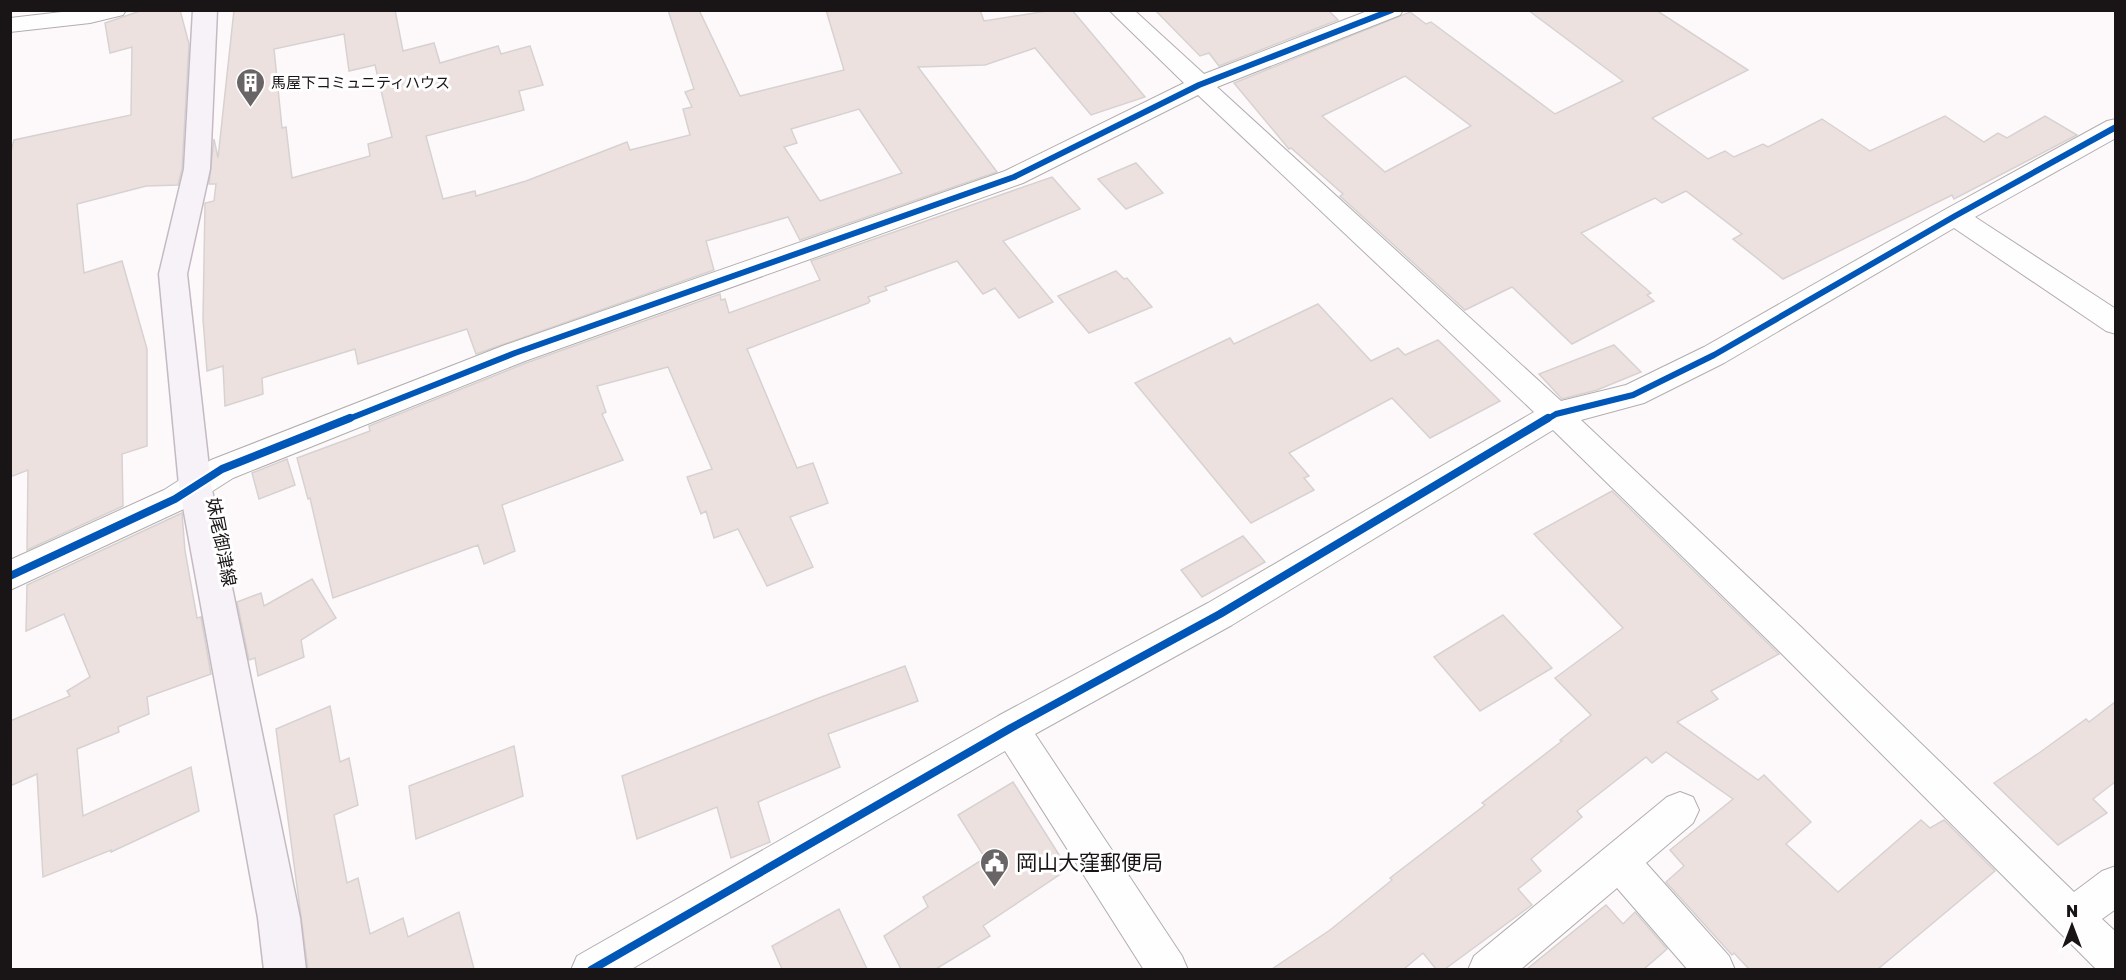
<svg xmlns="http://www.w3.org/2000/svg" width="2126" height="980" viewBox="0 0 2126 980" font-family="'Golos Text','Noto Sans JP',sans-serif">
<rect width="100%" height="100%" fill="#fdf9fa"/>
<g fill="#ede1df" stroke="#d7d2d2" stroke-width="1.5" fill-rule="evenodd">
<path d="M143 10H180L189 44 182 169 178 185 146 186 77 204 84 273 122 261 147 349V446L122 454 123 506 27 550 28 470 10 477V155L14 140 131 115 132 47 110 53 105 23Z"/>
<path d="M234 10H395L403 51 434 43 440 63 498 46 501 54 530 46 543 85 519 91 524 110 426 136 443 199 475 191 476 196 526 181 627 142 630 150 690 135 683 109 692 107 685 92 694 89 668 10H699L740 96 844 70 826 10H980L984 21 1053 10H1072L1145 97 1091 115 1035 48 985 65 918 67 997 172 800 240 788 217 706 241 714 270 476 354 467 329 358 364 355 349 262 378 263 394 225 406 223 366 207 371 203 319 205 203 214 201 216 184H209L214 139 218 158ZM344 34 349 71 375 65 392 137 368 144 370 156 292 178 286 127 282 128 274 49ZM859 109 902 173 820 201 784 147 797 143 791 129Z"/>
<path d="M1155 10H1328L1338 20 1219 66 1209 53 1200 56Z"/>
<path d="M1528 10H1656L1748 70 1652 118 1708 159 1725 151 1734 157 1763 144 1768 147 1822 119 1870 151 1945 116 1984 142 1998 133 2007 138 2045 116 2077 135 1954 199 1952 195 1783 279 1733 239 1742 234 1686 191 1662 203 1655 198 1581 233 1651 293 1647 295 1654 301 1572 344 1512 287 1465 310 1340 196 1343 194 1291 148 1289 149 1234 83 1410 12 1426 24 1431 22 1555 114 1623 81ZM1405 76 1471 126 1385 172 1322 116Z"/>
<path d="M1136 163 1163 193 1126 209 1098 179Z"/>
<path d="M1052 177 1080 209 1003 241 1053 302 1019 318 995 288 983 294 957 261 885 287 887 290 868 297 870 301 868 303 747 349 797 468 813 463 828 503 790 517 813 567 767 586 738 529 714 538 706 511 701 514 687 477 712 469 668 367 597 386 606 412 602 414 623 460 502 505 515 551 484 564 478 545 333 598 310 498 308 499 297 458 370 431 369 426 526 363 720 294 721 300 725 299 729 313 820 280 811 261Z"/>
<path d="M1116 271 1124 279 1127 278 1152 307 1089 333 1058 296Z"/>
<path d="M1318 304 1371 361 1398 348 1405 355 1438 340 1500 401 1430 438 1392 398 1289 453 1309 476 1304 478 1314 490 1251 523 1135 383 1230 338 1234 344Z"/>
<path d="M1614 345 1641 372 1597 390 1562 399 1539 374Z"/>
<path d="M287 459 295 485 259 499 252 473Z"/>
<path d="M1612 491 1779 654 1711 691 1718 699 1677 722 1758 780 1764 775 1811 822 1786 844 1838 892 1921 820 1930 828 1944 820 1995 871 1878 969H1749L1734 953 1732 955 1666 882 1684 866 1670 850 1733 799 1666 752 1652 763 1646 757 1577 811 1582 817 1531 859 1541 871 1518 889 1532 905 1445 969H1436L1423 953 1404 969H1272L1330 930 1392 880 1390 878 1485 805 1482 803 1562 741 1560 740 1591 715 1555 678 1623 628 1534 534Z"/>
<path d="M182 513 185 551 197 618 201 617 211 674 147 697 149 714 118 727 119 732 77 749 83 816 191 767 199 811 111 852V850L43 877 37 774 10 786V721L70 696 67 691 90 677 64 614 26 631 27 585Z"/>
<path d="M1243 536 1265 562 1202 597 1181 570Z"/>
<path d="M312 579 336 618 301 640 304 657 258 676 255 658 249 660 237 602 261 593 264 606Z"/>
<path d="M1503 615 1552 668 1480 711 1434 657Z"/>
<path d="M905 666 918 701 828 734 840 767 758 802 770 842 731 858 717 807 637 839 622 776 816 699Z"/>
<path d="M2115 702V782L2093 799 2107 813 2058 845 1994 783 2039 753 2086 719 2089 722Z"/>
<path d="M330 706 340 762 349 758 358 805 334 815 347 883 358 878 370 934 403 918 408 937 459 912 474 969H308L276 729Z"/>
<path d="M514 746 523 796 416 839 409 786Z"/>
<path d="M1013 782 1068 869 983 926 990 936 936 969H901L884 936 928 907 923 897 985 858 958 815Z"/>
<path d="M1606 905 1623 924 1635 912 1667 949 1644 969H1527Z"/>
<path d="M839 909 867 969H782L772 946Z"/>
</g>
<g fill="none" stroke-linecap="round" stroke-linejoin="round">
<defs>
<g id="street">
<path d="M79 10H126L123 15 90 23 10 32V18Z"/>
<path d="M1109 10H1134L1204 74 1370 10H1403L1400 15 1217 87 1561 401 1626 385 1704 347 1946 209 2107 121 2116 119V138L1975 217 2116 309V334L2106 331 1954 228 1724 363 1644 403 1581 420 1800 626 2074 892 2102 871 2116 866V909L2102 919 2116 932V970H2097L1776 648 1553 430 1232 625 1035 734 1182 956 1188 970H1144L1005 751 630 970H571L577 956 998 716 1208 603 1534 412 1198 95 1023 183 525 361 233 478 186 508 10 590V560L164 490 211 460 505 345 1005 171 1184 83Z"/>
<path d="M1680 792 1693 797 1699 810 1693 823 1646 863 1729 956 1735 970H1688L1617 888 1520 970H1468L1474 956 1667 797Z"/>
</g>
<path id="primary" d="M193 10H217L210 169 187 274 211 485 300 918 306 970H264L258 918 179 485 159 274 184 169Z"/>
</defs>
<use href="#street" stroke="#b2aeaf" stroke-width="2"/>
<use href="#primary" stroke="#c4bac3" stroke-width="3"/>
<use href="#street" fill="#fffefe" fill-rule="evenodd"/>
<use href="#primary" fill="#f7f2f7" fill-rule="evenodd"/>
<defs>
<g id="cycleway-far1">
<path d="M346 420 515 353 1014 177 1199 85 1392 10"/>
<path d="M1546 420 1556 414 1633 395 1714 355 1955 216 2116 127"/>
</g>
<g id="cycleway">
<path d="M10 576 175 499 222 469 350 418"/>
<path d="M591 970 1011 728 1220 614 1548 418"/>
</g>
</defs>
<use href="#cycleway-far1" stroke="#fff" stroke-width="9"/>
<use href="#cycleway" stroke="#fff" stroke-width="12"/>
<use href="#cycleway-far1" stroke="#0057b8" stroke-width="6"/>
<use href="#cycleway" stroke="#0057b8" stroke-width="8"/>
</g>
<defs>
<symbol id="building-pin" viewBox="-11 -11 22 30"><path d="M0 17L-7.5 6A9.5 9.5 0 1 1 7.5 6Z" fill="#696466" stroke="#fff"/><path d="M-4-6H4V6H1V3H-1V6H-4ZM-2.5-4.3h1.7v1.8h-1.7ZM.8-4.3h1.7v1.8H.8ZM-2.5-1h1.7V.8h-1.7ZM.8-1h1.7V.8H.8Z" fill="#fff"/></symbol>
<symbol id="civic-pin" viewBox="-11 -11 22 30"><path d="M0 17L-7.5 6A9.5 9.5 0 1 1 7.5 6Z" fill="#696466" stroke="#fff"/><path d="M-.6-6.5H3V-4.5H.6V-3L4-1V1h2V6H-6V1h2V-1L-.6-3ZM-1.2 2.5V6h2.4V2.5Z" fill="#fff"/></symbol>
</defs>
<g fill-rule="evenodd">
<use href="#building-pin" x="234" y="66" width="33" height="45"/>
<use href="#civic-pin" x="978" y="846" width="33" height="45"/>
</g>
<g text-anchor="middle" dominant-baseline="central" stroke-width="6" stroke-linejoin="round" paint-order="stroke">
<g font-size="15" fill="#191416" stroke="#fff" text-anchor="start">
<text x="271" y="82">馬屋下コミュニティハウス</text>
</g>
<g font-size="18" fill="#191416" stroke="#fff">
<text transform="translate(222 542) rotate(79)">妹尾御津線</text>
</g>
<g font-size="21" fill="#191416" stroke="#fff" text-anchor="start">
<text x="1016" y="862">岡山大窪郵便局</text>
</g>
</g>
<rect width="2126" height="980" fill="none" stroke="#191416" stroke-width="24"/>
<g transform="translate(2072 926)" stroke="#ffffff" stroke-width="4.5" paint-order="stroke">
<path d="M0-4.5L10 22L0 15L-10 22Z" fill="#191416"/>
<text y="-9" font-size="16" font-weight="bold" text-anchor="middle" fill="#191416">N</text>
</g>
</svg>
